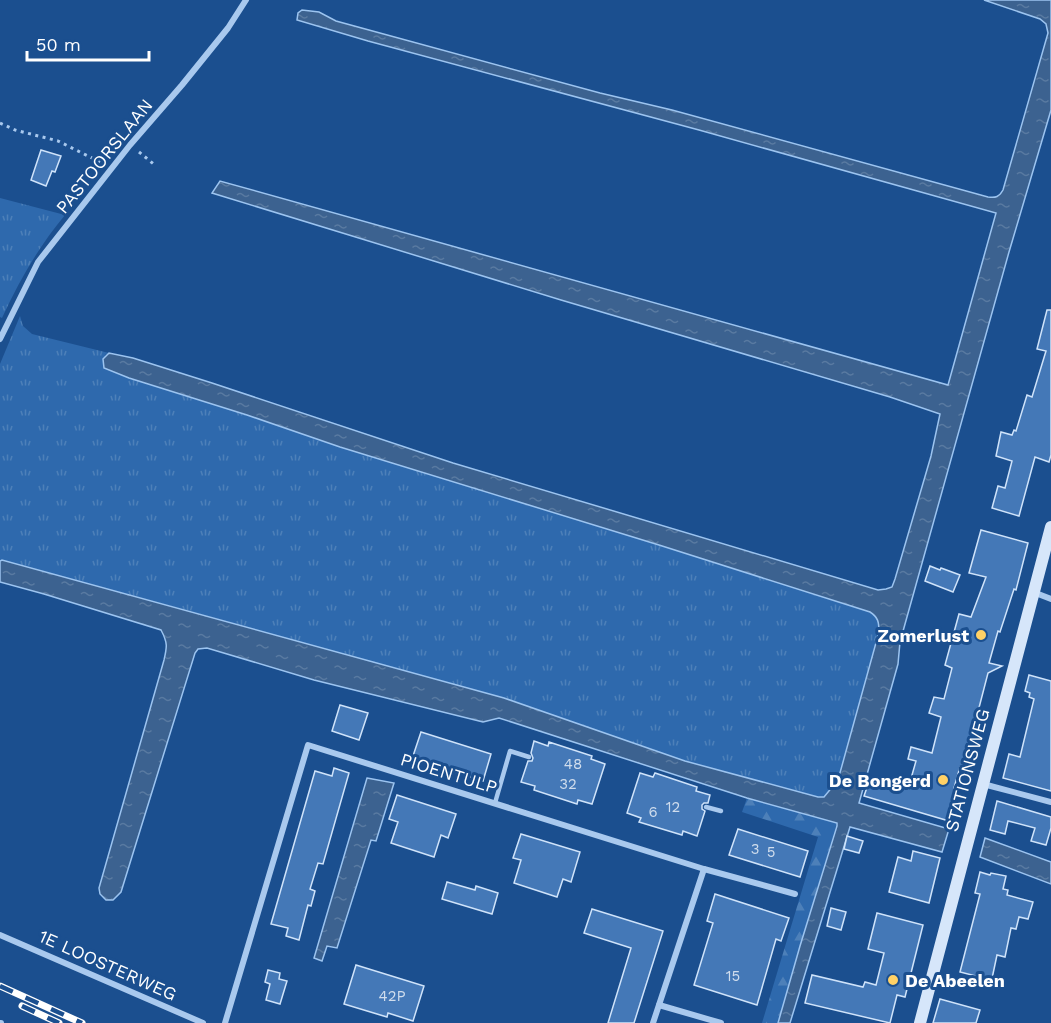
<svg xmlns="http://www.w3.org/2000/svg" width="1051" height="1023" viewBox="0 0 1051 1023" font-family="'Work Sans',sans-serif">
<defs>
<pattern id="grass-tufts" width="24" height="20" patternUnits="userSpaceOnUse" patternTransform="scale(1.5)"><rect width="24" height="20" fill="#2e69ad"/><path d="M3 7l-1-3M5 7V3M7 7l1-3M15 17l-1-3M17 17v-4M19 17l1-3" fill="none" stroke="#4d80b9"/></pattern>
<pattern id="forest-firs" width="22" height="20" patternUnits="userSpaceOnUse" patternTransform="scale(1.5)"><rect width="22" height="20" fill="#2e69ad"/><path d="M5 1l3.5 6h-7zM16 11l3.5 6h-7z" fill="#4d80b9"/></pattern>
<pattern id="water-ripples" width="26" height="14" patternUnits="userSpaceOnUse" patternTransform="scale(1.5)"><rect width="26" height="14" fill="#3c6290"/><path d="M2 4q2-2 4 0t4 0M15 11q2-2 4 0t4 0" fill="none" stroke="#597aa1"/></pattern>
</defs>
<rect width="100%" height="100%" fill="#1b4f8f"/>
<g fill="url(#grass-tufts)">
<path d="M0 198 65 215C39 246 19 281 2 318L0 317Z"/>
<path d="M20 316 23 326 32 334 109 353 105 355 104 368 129 378 247 415 340 447 659 545 870 612C878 617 879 622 879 632L838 780 824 797H818L685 761 504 698 345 655 190 611 0 560V364Z"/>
</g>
<path fill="url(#forest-firs)" d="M747 798 837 823 800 946 778 1023H762L818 837 742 812Z"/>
<g fill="url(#water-ripples)" stroke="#9cc4f0" stroke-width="1.5">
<path d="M984 0H1051V110L1009 252 900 642 898 664 859 803 949 829 942 852 850 827 790 1023H778L800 946 837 826V823L747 798 499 718 483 722 314 680 207 648 198 649 195 653 121 892 113 900H106L100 894 99 888 164 660C167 647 168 643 161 630L44 594 0 582V561L2 560 504 698 685 761 818 797H824L838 780 879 632C879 622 878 617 870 612L659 545 340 447 247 415 129 378 104 368 103 359 109 353 133 358 212 383 453 463 878 590 886 589 892 587 895 579 931 456 940 414 890 397 561 300 212 193 220 181 948 385 996 213 699 130 368 41 297 20 298 13 302 10 319 12 336 21 600 93 672 110 988 197C996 198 999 197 1003 190L1048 33 1046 24 1040 19Z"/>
<path d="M367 778 394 783 376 841 371 840 337 948 327 946 322 961 314 958Z"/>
<path d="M985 838 1051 862V884L980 857Z"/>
</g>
<g fill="#4478b7" stroke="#cfe3fa" stroke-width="1.5">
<path d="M41 150 61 156 55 172 52 171 46 186 31 180Z"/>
<path d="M1047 310H1051V455L1049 462 1035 457 1019 516 992 508 998 486 1005 488 1012 461 996 456 1001 432 1012 435 1014 430 1016 431 1027 395 1032 397 1046 351 1037 349Z"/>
<path d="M981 530 1028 543 1016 590 1014 589 1000 632 998 631 989 663 1002 666 988 673 967 754 962 768 960 767 954 788H956L952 803H955L949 821 864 796 870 779 908 789 916 761 908 759 911 747 932 753 941 717 929 713 934 697 944 699 952 668 945 665 959 614 971 617 986 577 969 573Z"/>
<path d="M930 566 940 570 941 568 960 575 953 592 925 581Z"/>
<path d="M1029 675 1051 681V791L1003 778 1009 754 1020 757 1034 699 1029 697 1030 693 1025 691Z"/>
<path d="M340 705 368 713 359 740 332 731Z"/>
<path d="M421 732 491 754 483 781 412 759Z"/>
<path d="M534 741 548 746 549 742 592 756 591 759 605 764 592 804 578 800 577 804 534 790 535 786 521 782 528 761H532L533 758 531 753Z"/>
<path d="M334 768 349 773 323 864 318 863 310 889 315 891 311 906 308 905 299 940 286 936 288 928 271 924 315 771 332 776Z"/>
<path d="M640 773 653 777 655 773 697 787 696 791 710 795 708 803H704L702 805V809L705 811 697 836 683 831 682 835 639 822 641 818 627 813Z"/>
<path d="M397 795 456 814 448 838 441 835 434 857 391 843 398 822 389 819Z"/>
<path d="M997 801 1051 817V828L1046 845 1031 841 1035 828 1008 821 1005 834 990 830Z"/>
<path d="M738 829 808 851 800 877 729 855Z"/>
<path d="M521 834 580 852 571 882 563 879 557 897 514 883 521 860 513 858Z"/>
<path d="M847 836 863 841 859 853 844 849Z"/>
<path d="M913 851 940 858 929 903 889 892 898 857 911 861Z"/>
<path d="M980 872 990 875 991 873 1006 876 1003 889 1008 890 1007 895 1033 902 1028 919 1019 917 1016 929 1011 928 1005 957 997 955 990 988 975 983 976 976 960 972 980 894 975 893Z"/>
<path d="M447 882 475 890 476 886 498 893 492 914 442 899Z"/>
<path d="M715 894 789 918 781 941 776 939 757 1005 694 985 713 923 707 921Z"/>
<path d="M831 908 846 912 841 930 827 926Z"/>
<path d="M592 909 663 931 634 1023H608L631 948 584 933Z"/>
<path d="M877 913 923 925 905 997 897 995 890 1023 805 1003 812 975 863 987 865 982 876 985 884 953 868 949Z"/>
<path d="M356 965 424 986 413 1021 388 1013 387 1017 344 1004Z"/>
<path d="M268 970 280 973 279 979 287 981 280 1004 266 1000 270 984 265 982Z"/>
<path d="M940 999 980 1010 976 1023H933Z"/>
</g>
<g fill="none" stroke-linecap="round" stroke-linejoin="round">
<g stroke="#a9c9ee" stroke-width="3" stroke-dasharray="3 4.5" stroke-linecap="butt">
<path d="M0 123 15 130 58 141 104 164"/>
<path d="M139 152 156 166"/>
</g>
<g stroke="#a9c9ee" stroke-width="4.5">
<path d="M495 803 510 751 529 757"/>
<path d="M706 807 721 811"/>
</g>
<g stroke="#a9c9ee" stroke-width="6">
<path d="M0 339 38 262 130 145 182 85 228 28 246 0"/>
<path d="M1033 592 1051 599"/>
<path d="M983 784 1051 802"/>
<path d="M0 935 203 1023"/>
<path d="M659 1005 721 1023"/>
<path d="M0 1023H1"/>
<path d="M225 1023 308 745 704 869 795 894"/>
<path d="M653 1023 704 869"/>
</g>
<path stroke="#d6e6fa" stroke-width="12" d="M920 1023 1051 527"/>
<defs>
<g id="rail">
<path d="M0 986 82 1023"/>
<path d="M22 1006 59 1023"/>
</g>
</defs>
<use href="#rail" stroke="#fff" stroke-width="7"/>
<use href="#rail" stroke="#1b4f8f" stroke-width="4.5" stroke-dasharray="14" stroke-linecap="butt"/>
</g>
<g fill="#ffd166" stroke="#1b4f8f" stroke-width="2">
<circle cx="981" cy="635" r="6"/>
<circle cx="943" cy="780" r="6"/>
<circle cx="893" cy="980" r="6"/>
</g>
<g text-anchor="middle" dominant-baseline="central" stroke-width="6" stroke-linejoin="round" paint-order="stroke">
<g font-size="15" fill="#d0dded">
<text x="573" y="764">48</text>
<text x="568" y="784">32</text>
<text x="673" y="807">12</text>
<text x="653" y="812">6</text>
<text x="755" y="849">3</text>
<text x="771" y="852">5</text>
<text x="733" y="976">15</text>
<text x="392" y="996">42P</text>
</g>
<g font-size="18" fill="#fff" stroke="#1b4f8f">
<text transform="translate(104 156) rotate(-51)">PASTOORSLAAN</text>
<text transform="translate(967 770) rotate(-75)">STATIONSWEG</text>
<text transform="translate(449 773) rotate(17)">PIOENTULP</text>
<text transform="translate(108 965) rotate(24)">1E LOOSTERWEG</text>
</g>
<g font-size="18" font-weight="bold" fill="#fff" stroke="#1b4f8f" text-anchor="end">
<text x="969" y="635">Zomerlust</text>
<text x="931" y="780">De Bongerd</text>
<text x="905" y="980" text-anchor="start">De Abeelen</text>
</g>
</g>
<path d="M27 51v9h122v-9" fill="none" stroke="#ffffff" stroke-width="3"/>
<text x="36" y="51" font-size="18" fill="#ffffff" stroke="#1b4f8f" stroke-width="4.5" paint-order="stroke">50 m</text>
</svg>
